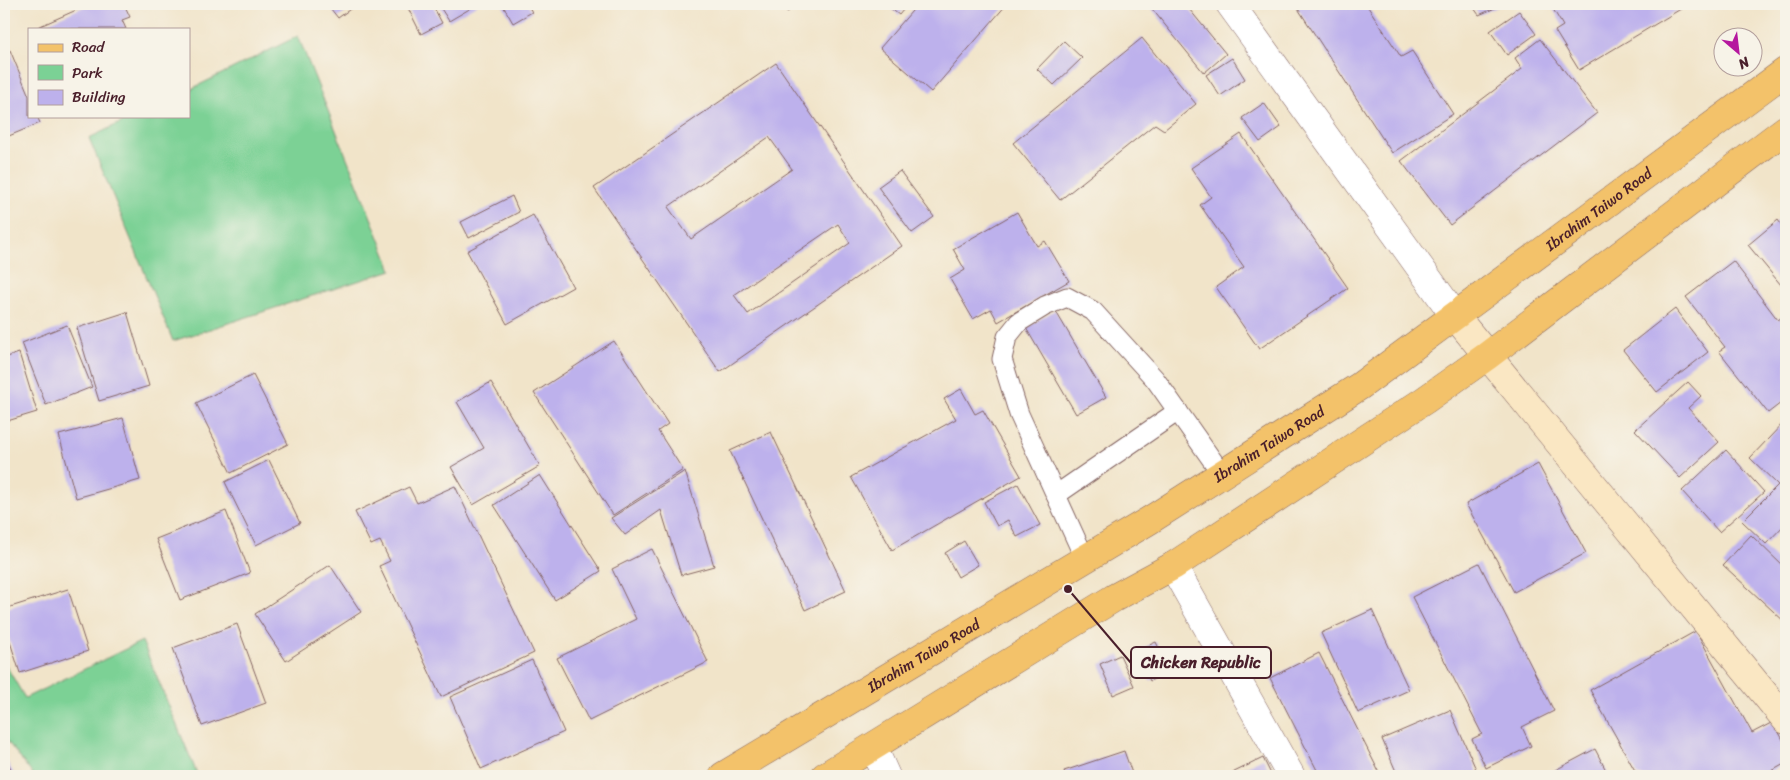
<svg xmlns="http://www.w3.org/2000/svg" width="1790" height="780" viewBox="0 0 1790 780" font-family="Sriracha,sans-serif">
<rect width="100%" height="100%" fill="#f7f3e8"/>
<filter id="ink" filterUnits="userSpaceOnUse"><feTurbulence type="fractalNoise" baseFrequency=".02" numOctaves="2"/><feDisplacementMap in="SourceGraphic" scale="10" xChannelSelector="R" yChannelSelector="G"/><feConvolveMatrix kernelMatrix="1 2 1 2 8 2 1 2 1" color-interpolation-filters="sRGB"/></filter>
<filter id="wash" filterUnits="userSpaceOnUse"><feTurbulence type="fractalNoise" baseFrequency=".0096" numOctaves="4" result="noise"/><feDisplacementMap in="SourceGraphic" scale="20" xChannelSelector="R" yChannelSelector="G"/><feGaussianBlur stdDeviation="1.12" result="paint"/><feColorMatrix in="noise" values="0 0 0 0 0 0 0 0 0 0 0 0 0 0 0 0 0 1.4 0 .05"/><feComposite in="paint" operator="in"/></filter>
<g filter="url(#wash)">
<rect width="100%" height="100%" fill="#f1e4c9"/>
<g fill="#7bd195" stroke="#627860">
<path d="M298 36 392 270 173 341 89 138 135 116H189V90Z"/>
<path d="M142 641 198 776H34L4 737V662L25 698Z"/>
</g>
<g id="blocks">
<g fill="#bdb1ec" fill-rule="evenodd">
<path d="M90 4H124L130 17 122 20 126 29H39L38 27Z"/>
<path d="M327 4H357L338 18Z"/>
<path d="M416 4H432L442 23 421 34 408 8Z"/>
<path d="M438 4H478L449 21Z"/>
<path d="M502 4H527L532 12 513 23Z"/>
<path d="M776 4H794L788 12Z"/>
<path d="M885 4H908L899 15Z"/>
<path d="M918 4H1007L931 92 880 48Z"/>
<path d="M1148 4H1185L1226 54 1204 73Z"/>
<path d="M1295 4H1366L1401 57 1412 51 1453 114 1392 153Z"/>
<path d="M1471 4H1504L1479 15Z"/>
<path d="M1550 4H1689L1579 70 1555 31 1563 26Z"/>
<path d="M1519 11 1536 34 1507 55 1490 31Z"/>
<path d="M1142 38 1196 104 1164 130 1155 124 1060 200 1013 143Z"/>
<path d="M1540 39 1597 113 1450 225 1401 161 1522 69 1515 58Z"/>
<path d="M1064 41 1082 58 1054 85 1037 69Z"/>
<path d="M10 50 29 96V116H37L40 123 4 138V53Z"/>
<path d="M1232 58 1245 79 1220 96 1206 75Z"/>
<path d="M776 63 902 246 720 372 594 188ZM769 137 792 169 691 239 668 207ZM838 224 850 243 748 314 734 295Z"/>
<path d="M1264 103 1281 127 1260 142 1242 118Z"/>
<path d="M1241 134 1348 288 1259 349 1216 287 1244 267 1200 205 1211 197 1191 168Z"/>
<path d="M900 171 934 217 912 233 878 187Z"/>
<path d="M512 196 519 212 469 238 461 222Z"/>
<path d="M1017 212 1037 246 1045 241 1069 281 998 322 991 309 973 319 950 279 965 270 953 249Z"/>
<path d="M533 215 573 287 507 324 467 251Z"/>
<path d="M1778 220 1786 231V291L1748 245Z"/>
<path d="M1733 261 1778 320 1786 314V399L1768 413 1719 351 1725 347 1686 297Z"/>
<path d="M1675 309 1708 352 1657 392 1623 350Z"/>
<path d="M1055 310 1106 397 1076 414 1026 328Z"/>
<path d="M127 312 149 386 99 401 77 328Z"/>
<path d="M67 325 92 387 46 405 22 343Z"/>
<path d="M614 341 668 424 658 431 683 470 613 515 534 393Z"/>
<path d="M19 353 37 412 4 422V358Z"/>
<path d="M253 375 288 444 231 473 196 403Z"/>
<path d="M491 382 540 466 473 505 451 467 484 448 457 402Z"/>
<path d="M1688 382 1701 396 1688 408 1719 442 1680 478 1635 430Z"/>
<path d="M961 389 975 414 983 410 1021 476 892 550 851 477 956 419 944 399Z"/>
<path d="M123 418 140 480 76 498 59 435Z"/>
<path d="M1786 420V523L1766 544 1742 521 1778 485 1750 458Z"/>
<path d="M771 432 846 591 805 610 730 451Z"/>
<path d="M1726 450 1764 492 1719 532 1682 491Z"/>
<path d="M269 460 300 523 256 545 225 482Z"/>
<path d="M1538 464 1586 553 1514 592 1466 504Z"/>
<path d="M685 471 714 566 681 575 661 510 625 535 611 518Z"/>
<path d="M540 475 601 571 555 600 494 505Z"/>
<path d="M1018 484 1040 525 1017 537 1008 520 997 526 984 502Z"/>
<path d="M455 486 534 653 441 697 379 566 390 561 380 541 371 545 355 512 409 487 417 503Z"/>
<path d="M226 511 250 573 180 600 156 539Z"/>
<path d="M1751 535 1786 569V623L1723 565Z"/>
<path d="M964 541 978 565 958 577 945 553Z"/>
<path d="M652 549 708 662 589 721 557 658 636 619 612 569Z"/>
<path d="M1479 563 1554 711 1522 727 1531 746 1486 768 1472 739 1482 734 1412 597Z"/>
<path d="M330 565 361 612 286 661 255 614Z"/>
<path d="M68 589 88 651 20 673 4 623V609Z"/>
<path d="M1372 610 1409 690 1358 713 1321 633Z"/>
<path d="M237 624 266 703 202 726 173 648Z"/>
<path d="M1696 631 1752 733 1773 722 1786 745V763L1763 776H1638L1590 690Z"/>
<path d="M1156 642 1170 671 1150 681 1136 651Z"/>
<path d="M1319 653 1381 776H1320L1270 678Z"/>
<path d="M1120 655 1134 686 1113 695 1100 664Z"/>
<path d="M532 660 564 732 481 769 450 697Z"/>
<path d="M1450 710 1479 776H1398L1382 739Z"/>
<path d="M1595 749 1609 776H1544Z"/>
<path d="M1124 751 1133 776H1066L1064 771Z"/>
<path d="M4 756 15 776H4Z"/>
<path d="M1263 758 1272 776H1226Z"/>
</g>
</g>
</g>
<g filter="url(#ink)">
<use href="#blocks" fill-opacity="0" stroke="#846462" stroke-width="1"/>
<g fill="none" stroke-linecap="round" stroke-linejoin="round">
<defs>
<g id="lane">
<path d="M1056 495 1178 411"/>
<path d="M1085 559 1019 414 1002 359 1007 337 1019 322 1045 306 1067 297 1093 311 1155 379 1222 474"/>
</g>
<g id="street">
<path d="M1230 4 1455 316"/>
<path d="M1173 566 1291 776"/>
<path d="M873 747 886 776"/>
</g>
<path id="secondary" d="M1455 316 1786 720"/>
<g id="primary">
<path id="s1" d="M723 776 1150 520 1360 386 1786 71"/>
<path d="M825 776 1114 598 1173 566 1425 400 1487 356 1786 129"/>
</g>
</defs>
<use href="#lane" stroke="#846462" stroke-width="21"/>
<use href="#street" stroke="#846462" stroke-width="29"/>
<use href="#secondary" stroke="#846462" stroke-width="29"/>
<use href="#primary" stroke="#846462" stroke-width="29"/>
<use href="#lane" stroke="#fff" stroke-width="19"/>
<use href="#street" stroke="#fff" stroke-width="28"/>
<use href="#secondary" stroke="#fae7c3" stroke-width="28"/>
<use href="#primary" stroke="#f3c26a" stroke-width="28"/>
</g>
</g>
<g text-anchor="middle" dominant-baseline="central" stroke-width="4.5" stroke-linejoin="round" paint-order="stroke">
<g font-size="15" fill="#4a1f2b" stroke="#f7f3e8">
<text stroke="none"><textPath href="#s1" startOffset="1044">Ibrahim Taiwo Road</textPath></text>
<text stroke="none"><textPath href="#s1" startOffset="639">Ibrahim Taiwo Road</textPath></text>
<text stroke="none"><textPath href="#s1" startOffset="234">Ibrahim Taiwo Road</textPath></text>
</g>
</g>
<path fill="none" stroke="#4a1f2b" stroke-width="2" d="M1068 589L1131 663"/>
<circle fill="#4a1f2b" stroke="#f7f3e8" stroke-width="2" cx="1068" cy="589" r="5"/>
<rect fill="#f7f3e8" stroke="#4a1f2b" stroke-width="2" x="1131" y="647" width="140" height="31" rx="5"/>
<g font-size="16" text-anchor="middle" font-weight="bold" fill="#4a1f2b">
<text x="1201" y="668">Chicken Republic</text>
</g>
<rect width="1790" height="780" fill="none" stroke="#f7f3e8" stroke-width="20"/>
<rect x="28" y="28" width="162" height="90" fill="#f7f3e8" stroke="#b29e9c"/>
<rect x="38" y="44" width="25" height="8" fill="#f3c26a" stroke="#b29e9c"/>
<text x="72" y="52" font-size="15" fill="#4a1f2b">Road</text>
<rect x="38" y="65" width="25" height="15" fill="#7bd195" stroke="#b29e9c"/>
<text x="72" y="78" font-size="15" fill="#4a1f2b">Park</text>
<rect x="38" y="90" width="25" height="15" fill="#bdb1ec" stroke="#b29e9c"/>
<text x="72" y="102" font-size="15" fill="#4a1f2b">Building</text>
<g transform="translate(1738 52) rotate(152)"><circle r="24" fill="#f7f3e8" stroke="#b29e9c"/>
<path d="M0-4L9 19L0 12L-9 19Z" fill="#b5179e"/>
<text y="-8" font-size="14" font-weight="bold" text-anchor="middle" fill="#4a1f2b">N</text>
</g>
</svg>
